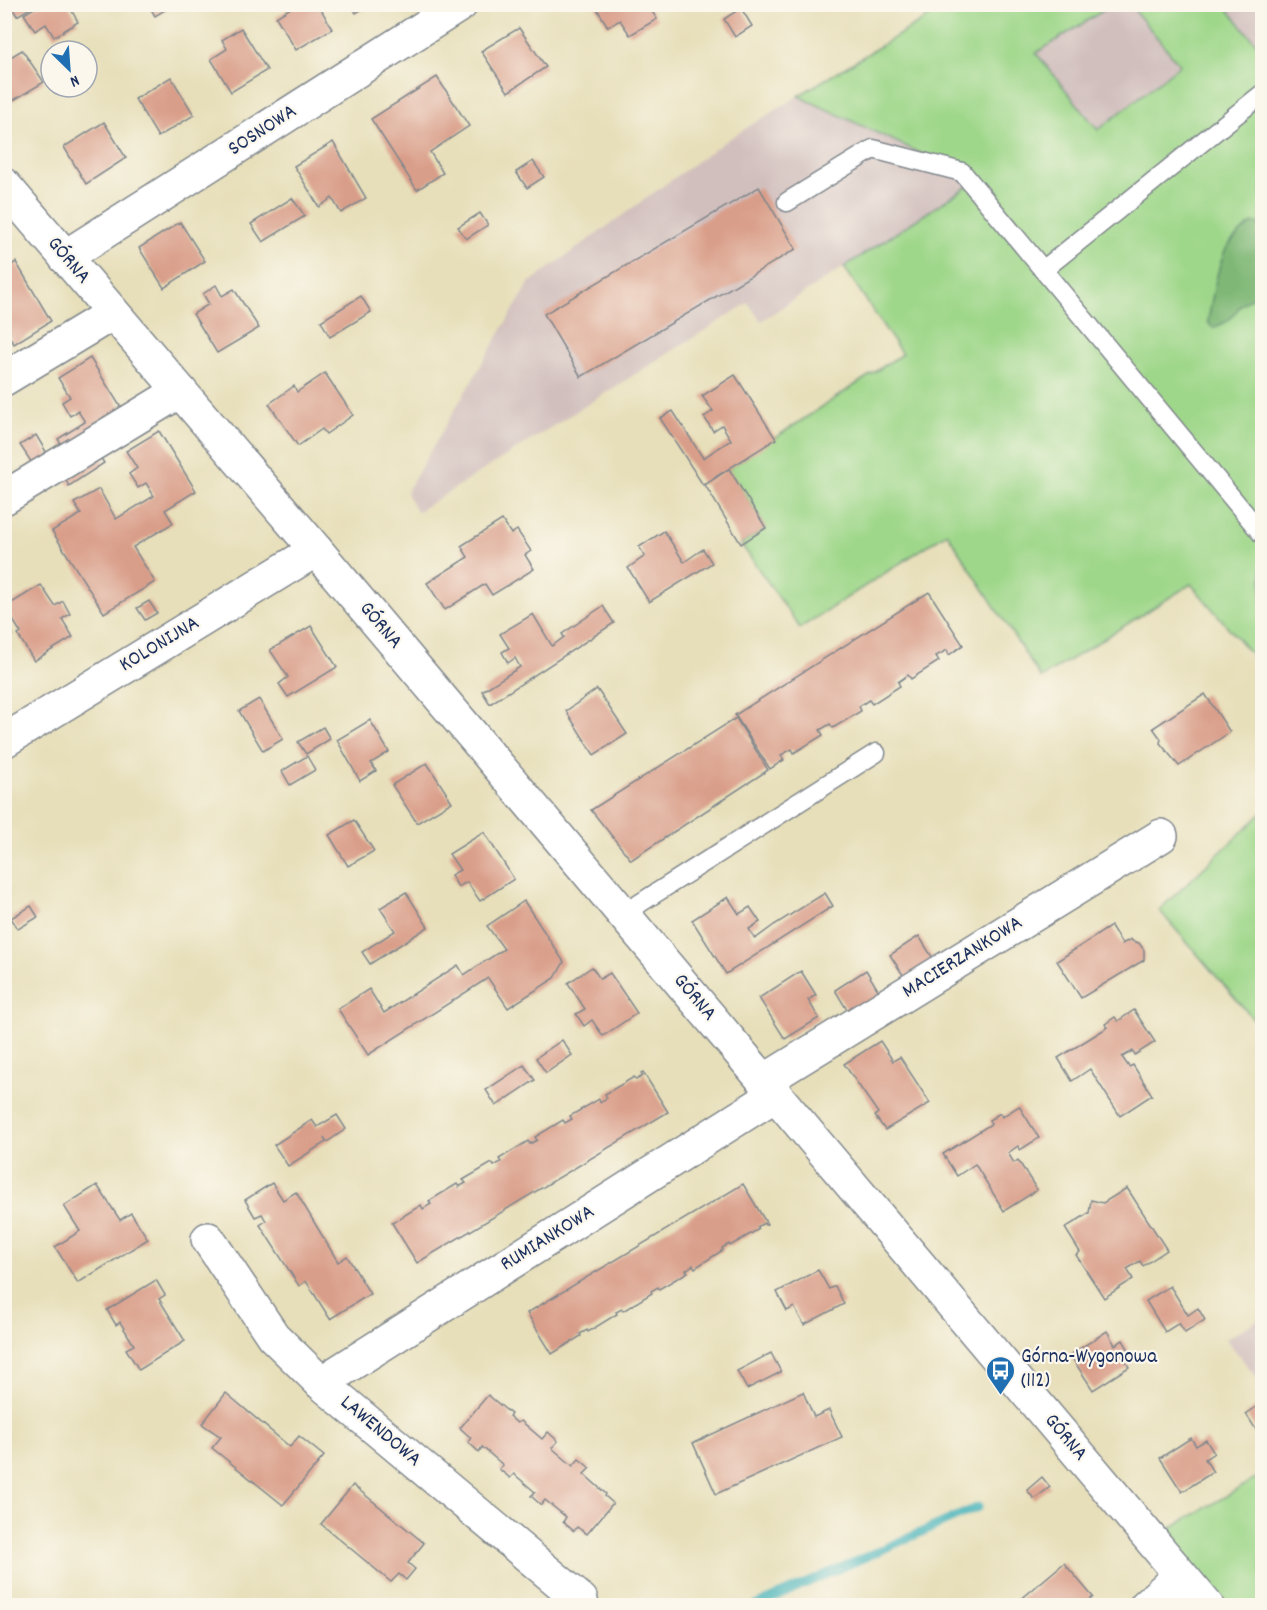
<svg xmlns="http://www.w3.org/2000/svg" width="1267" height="1610" viewBox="0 0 1267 1610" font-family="Dekko,sans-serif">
<rect width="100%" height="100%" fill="#fbf7ec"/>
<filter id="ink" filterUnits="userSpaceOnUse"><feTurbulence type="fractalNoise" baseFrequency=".0167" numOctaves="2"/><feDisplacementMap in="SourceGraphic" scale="12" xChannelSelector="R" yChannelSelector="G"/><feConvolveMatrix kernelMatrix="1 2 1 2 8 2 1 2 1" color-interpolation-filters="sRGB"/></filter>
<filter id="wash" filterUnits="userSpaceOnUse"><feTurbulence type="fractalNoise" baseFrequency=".008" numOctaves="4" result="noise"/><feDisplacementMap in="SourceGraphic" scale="24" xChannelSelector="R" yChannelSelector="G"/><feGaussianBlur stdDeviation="1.35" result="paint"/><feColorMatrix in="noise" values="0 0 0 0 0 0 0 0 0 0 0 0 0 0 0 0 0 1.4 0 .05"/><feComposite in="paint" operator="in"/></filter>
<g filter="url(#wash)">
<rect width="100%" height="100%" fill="#e7dfba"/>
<g fill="#d1bfbd">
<path d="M1112 5H1130L1181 65 1098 131 1035 53Z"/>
<path d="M1224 5H1262V50Z"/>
<path d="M798 96 962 172 971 184 761 321 748 303 417 512 406 493 530 282 724 142Z"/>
<path d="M1262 1318V1384L1226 1339Z"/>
</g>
<g fill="#9fd78a" stroke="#5d8374" stroke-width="1.5">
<path d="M948 5H1112L1036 53 1098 130 1180 65 1130 5H1224L1262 50V667L1191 584 1041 678 947 533 800 628 741 544 766 528 728 469 902 354 844 267 971 184 961 172 798 96Z"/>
<path d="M1262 813V1029L1159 910Z"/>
<path d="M1262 1475V1605L1146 1606 1180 1575 1150 1540Z"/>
</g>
<path fill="#7fb876" stroke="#4d746a" stroke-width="1.5" d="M1253 223 1262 224V290L1242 304 1228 321 1213 328 1208 322C1211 303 1218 265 1226 249 1233 238 1242 230 1253 223Z"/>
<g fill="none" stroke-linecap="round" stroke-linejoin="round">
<path stroke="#3fb0b7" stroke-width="9" d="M755 1606 978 1507"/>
</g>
<g id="blocks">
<g fill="#d99e89">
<path d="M10 4H37L17 16Z"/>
<path d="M41 4H68L78 22 54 37 46 24 35 31 24 14Z"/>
<path d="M148 4H175L155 16Z"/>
<path d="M297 4H318L332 29 296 50 276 17Z"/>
<path d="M351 4H370L356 13Z"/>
<path d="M594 4H647L657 19 630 35 620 20 608 27Z"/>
<path d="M741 8 752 26 735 37 724 19Z"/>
<path d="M241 28 267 70 231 92 211 59 227 49 222 40Z"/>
<path d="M519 28 546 67 508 92 481 51Z"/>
<path d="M22 50 44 82 4 106V61Z"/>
<path d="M171 77 194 115 158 137 135 99Z"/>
<path d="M437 77 469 126 430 152 443 173 417 190 371 119Z"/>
<path d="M104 122 126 158 86 184 64 147Z"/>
<path d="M333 142 366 198 341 213 332 198 319 207 294 166Z"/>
<path d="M533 161 544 177 527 188 516 172Z"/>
<path d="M759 187 796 249 581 377 544 314Z"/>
<path d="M292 198 305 216 263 242 251 224Z"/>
<path d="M480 213 488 225 466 239 458 227Z"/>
<path d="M180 222 205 261 164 288 139 248Z"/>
<path d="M16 262 51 321 14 344 4 328V269Z"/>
<path d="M216 285 222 296 234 289 259 328 217 353 193 314 209 304 203 294Z"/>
<path d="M361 296 371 312 330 337 321 321Z"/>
<path d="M90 358 125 414 65 451 58 439 85 422 78 411 70 416 62 402 70 397 58 378Z"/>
<path d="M325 373 353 415 326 434 322 429 298 446 269 404 294 386 297 392Z"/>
<path d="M735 375 776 439 703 485 660 418 673 411 703 458 731 440 722 425 713 431 704 417 713 411 702 396Z"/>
<path d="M159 431 196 491 165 510 173 523 133 547 155 582 104 613 52 531 81 514 74 503 99 489 116 519 154 496 146 483 138 488 129 474 137 468 126 451Z"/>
<path d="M36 435 51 460 36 469 20 445Z"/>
<path d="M96 450 104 463 69 486 61 472Z"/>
<path d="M729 469 766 528 741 544 705 485Z"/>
<path d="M502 520 511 534 517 530 531 551 525 555 534 569 492 595 485 584 445 610 427 583 468 557 461 546Z"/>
<path d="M664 531 684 562 703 549 712 563 649 602 628 568 645 556 639 547Z"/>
<path d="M41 585 55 606 63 601 70 614 62 619 73 637 34 661 18 635 21 633 5 607Z"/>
<path d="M929 592 963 645 949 655 947 650 936 656 939 661 911 679 908 675 898 682 900 686 872 704 869 700 859 706 861 711 833 728 830 724 820 730 823 735 794 753 792 749 781 755 784 760 770 769 735 715Z"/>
<path d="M149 601 157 613 145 620 137 608Z"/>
<path d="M603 606 614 623 490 704 482 691 520 667 515 658 508 663 502 652 509 648 500 634 533 614 552 646 564 637 562 634Z"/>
<path d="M4 621 13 635 4 640Z"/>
<path d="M311 626 337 667 288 697 279 684 288 677 270 650Z"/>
<path d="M597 689 627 734 594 755 566 711Z"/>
<path d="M1205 694 1230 732 1179 766 1160 743 1161 739 1153 728Z"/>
<path d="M259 699 283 739 263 751 239 711Z"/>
<path d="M736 718 768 770 631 860 591 810Z"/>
<path d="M370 720 389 752 371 763 376 771 360 781 337 740Z"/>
<path d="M323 727 330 739 306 754 298 742Z"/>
<path d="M307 756 315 770 290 785 282 771Z"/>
<path d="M427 763 452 802 417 823 392 785Z"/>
<path d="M354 820 374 851 348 866 329 835Z"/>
<path d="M484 832 514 879 480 901 467 882 458 887 451 875 460 870 449 854Z"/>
<path d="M406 892 428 927 370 964 362 952 395 931 380 908Z"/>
<path d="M825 893 833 906 726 974 692 920 728 897 739 914 750 907 760 922 749 929 755 939 774 925Z"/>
<path d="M524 901 564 962 555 978 508 1008 488 978 368 1055 338 1009 369 989 384 1013 458 965 464 975 504 949 487 926Z"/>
<path d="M31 906 38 917 18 929 11 918Z"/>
<path d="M1111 926 1122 944 1131 939 1132 941 1139 943 1144 950V960L1081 998 1057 961Z"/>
<path d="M919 936 934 960 905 978 890 955Z"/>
<path d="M592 967 600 979 610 973 637 1013 603 1036 592 1020 584 1026 576 1014 585 1009 568 983Z"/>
<path d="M866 970 881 995 850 1015 835 990Z"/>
<path d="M801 971 816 995 808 1000 819 1018 785 1039 759 998Z"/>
<path d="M1134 1010 1155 1042 1135 1055 1133 1051 1122 1057 1129 1067 1133 1065 1152 1095 1120 1116 1090 1069 1072 1081 1058 1058 1108 1027 1105 1024 1115 1017 1118 1021Z"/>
<path d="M562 1040 572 1055 546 1073 536 1058Z"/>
<path d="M880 1041 893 1061 900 1057 930 1103 885 1130 875 1116 878 1113 844 1064Z"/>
<path d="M524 1065 535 1080 496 1106 486 1090Z"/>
<path d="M643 1072 668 1112 417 1263 392 1223 421 1205 423 1209 431 1204 429 1201 457 1184 459 1187 466 1183 463 1180 492 1163 494 1166 501 1162 499 1159 528 1141 530 1144 537 1140 535 1137 563 1120 565 1123 572 1119 570 1116 599 1099 600 1102 607 1098 605 1094 634 1077 636 1080 643 1076 641 1073Z"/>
<path d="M1019 1106 1039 1138 1020 1150 1018 1146 1008 1153 1014 1163 1018 1160 1037 1190 1004 1211 975 1164 957 1176 943 1154 991 1124 989 1120 1000 1113 1002 1117Z"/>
<path d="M337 1115 346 1129 327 1142 324 1137 326 1142 288 1166 274 1145 312 1120 317 1127Z"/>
<path d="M272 1183 283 1200 296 1192 338 1262 347 1256 370 1294 330 1319 306 1281 299 1286 260 1225 266 1221 262 1214 255 1217 245 1200Z"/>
<path d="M743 1184 767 1224 765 1225 764 1223 757 1227 759 1229 730 1246 729 1244 722 1248 723 1250 695 1268 693 1265 686 1270 688 1272 659 1289 658 1287 651 1291 652 1293 623 1311 622 1309 616 1312 617 1314 588 1332 587 1330 580 1334 581 1336 552 1354 527 1313Z"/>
<path d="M97 1185 120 1220 131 1213 148 1239 78 1283 55 1247 80 1231 64 1206Z"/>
<path d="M1127 1188 1167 1250 1143 1266 1140 1261 1127 1269 1133 1279 1104 1298 1076 1255 1080 1252 1065 1228 1089 1213 1091 1200 1103 1203Z"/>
<path d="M818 1270 829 1289 835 1286 844 1304 804 1325 794 1307 787 1311 777 1292Z"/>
<path d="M156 1280 165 1295 159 1299 185 1341 139 1370 126 1349 134 1345 120 1322 116 1325 107 1310Z"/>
<path d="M1170 1286 1188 1315 1198 1308 1205 1320 1185 1333 1179 1323 1165 1332 1146 1301Z"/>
<path d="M1107 1331 1115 1345 1123 1340 1129 1350 1122 1355 1129 1367 1093 1390 1070 1355Z"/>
<path d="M771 1353 781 1372 747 1389 737 1371Z"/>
<path d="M803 1392 814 1417 829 1410 842 1437 716 1494 693 1443Z"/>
<path d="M226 1393 290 1447 299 1436 324 1456 283 1505 212 1448 221 1437 202 1424Z"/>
<path d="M488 1395 511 1414 509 1416 517 1423 521 1421 542 1439 548 1432 558 1441 552 1448 573 1466 579 1459 590 1468 584 1474 606 1494 605 1496 613 1503 587 1534 577 1527 574 1531 563 1522 566 1517 545 1500 541 1505 531 1496 535 1492 514 1474 510 1478 499 1469 503 1465 482 1447 479 1452 468 1442 471 1438 460 1428Z"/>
<path d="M1262 1403V1439L1246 1414Z"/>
<path d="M1191 1438 1196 1446 1206 1440 1214 1453 1205 1459 1213 1472 1182 1492 1160 1458Z"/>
<path d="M1042 1477 1050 1487 1034 1499 1027 1490Z"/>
<path d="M353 1485 424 1543 408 1563 415 1569 406 1580 399 1574 391 1582 321 1524Z"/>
<path d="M1064 1563 1093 1597 1083 1606H1013Z"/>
</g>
</g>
</g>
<g filter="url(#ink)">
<use href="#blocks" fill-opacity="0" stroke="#81878c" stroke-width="1.5"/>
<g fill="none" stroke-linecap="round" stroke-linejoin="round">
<defs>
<g id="lane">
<path d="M787 202 873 149 962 172 1262 534"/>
<path d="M1043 270 1262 94"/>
<path d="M623 914 876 753"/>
</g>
<g id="street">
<path d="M65 257 461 4"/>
<path d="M4 379 113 313"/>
<path d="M4 498 180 391"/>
<path d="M4 741 316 550"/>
<path d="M764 1081 1161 836"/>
<path d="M208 1239 273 1336 321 1383 581 1600"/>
<path d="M321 1383 775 1095"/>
<path d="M1146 1606 1180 1575"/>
</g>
<path id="secondary" d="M4 185 316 550 1207 1606"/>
</defs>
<use href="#lane" stroke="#81878c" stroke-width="21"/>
<use href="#street" stroke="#81878c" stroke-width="36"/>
<use href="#secondary" stroke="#81878c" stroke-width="36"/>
<use href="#lane" stroke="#fff" stroke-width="18"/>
<use href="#street" stroke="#fff" stroke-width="33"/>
<use href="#secondary" stroke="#fff" stroke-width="33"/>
</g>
</g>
<defs>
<symbol id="bus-pin" viewBox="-11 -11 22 30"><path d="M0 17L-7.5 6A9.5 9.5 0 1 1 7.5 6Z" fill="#1f6fb2" stroke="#fbf7ec"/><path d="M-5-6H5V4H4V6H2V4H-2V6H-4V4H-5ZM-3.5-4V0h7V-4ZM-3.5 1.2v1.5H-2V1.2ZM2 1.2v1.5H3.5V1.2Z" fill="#fff"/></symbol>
</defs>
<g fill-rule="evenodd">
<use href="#bus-pin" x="984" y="1354" width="33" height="45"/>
</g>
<g text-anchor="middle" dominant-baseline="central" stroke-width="4.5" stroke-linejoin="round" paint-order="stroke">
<g font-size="21" fill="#1b2f5e" stroke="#fbf7ec">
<text transform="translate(263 131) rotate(-33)">SOSNOWA</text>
<text transform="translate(68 261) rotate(50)">GÓRNA</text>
<text transform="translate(380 626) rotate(50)">GÓRNA</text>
<text transform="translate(160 645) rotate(-31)">KOLONIJNA</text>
<text transform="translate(963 958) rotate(-32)">MACIERZANKOWA</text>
<text transform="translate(694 998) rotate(50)">GÓRNA</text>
<text transform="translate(548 1239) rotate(-32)">RUMIANKOWA</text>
<text transform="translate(380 1432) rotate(40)">LAWENDOWA</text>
<text transform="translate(1065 1438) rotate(50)">GÓRNA</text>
</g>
<g font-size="21" fill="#1b2f5e" stroke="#fbf7ec" text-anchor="start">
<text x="1021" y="1358">Górna-Wygonowa<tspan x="1021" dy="24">(112)</tspan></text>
</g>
</g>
<rect width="1267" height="1610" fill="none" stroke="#fbf7ec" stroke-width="24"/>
<g transform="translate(69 69) rotate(155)"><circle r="28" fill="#fbf7ec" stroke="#a1a7b3" stroke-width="1.5"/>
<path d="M0-4.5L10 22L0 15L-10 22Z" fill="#1f6fb2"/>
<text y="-9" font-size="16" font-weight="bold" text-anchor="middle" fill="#1b2f5e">N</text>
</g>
</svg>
